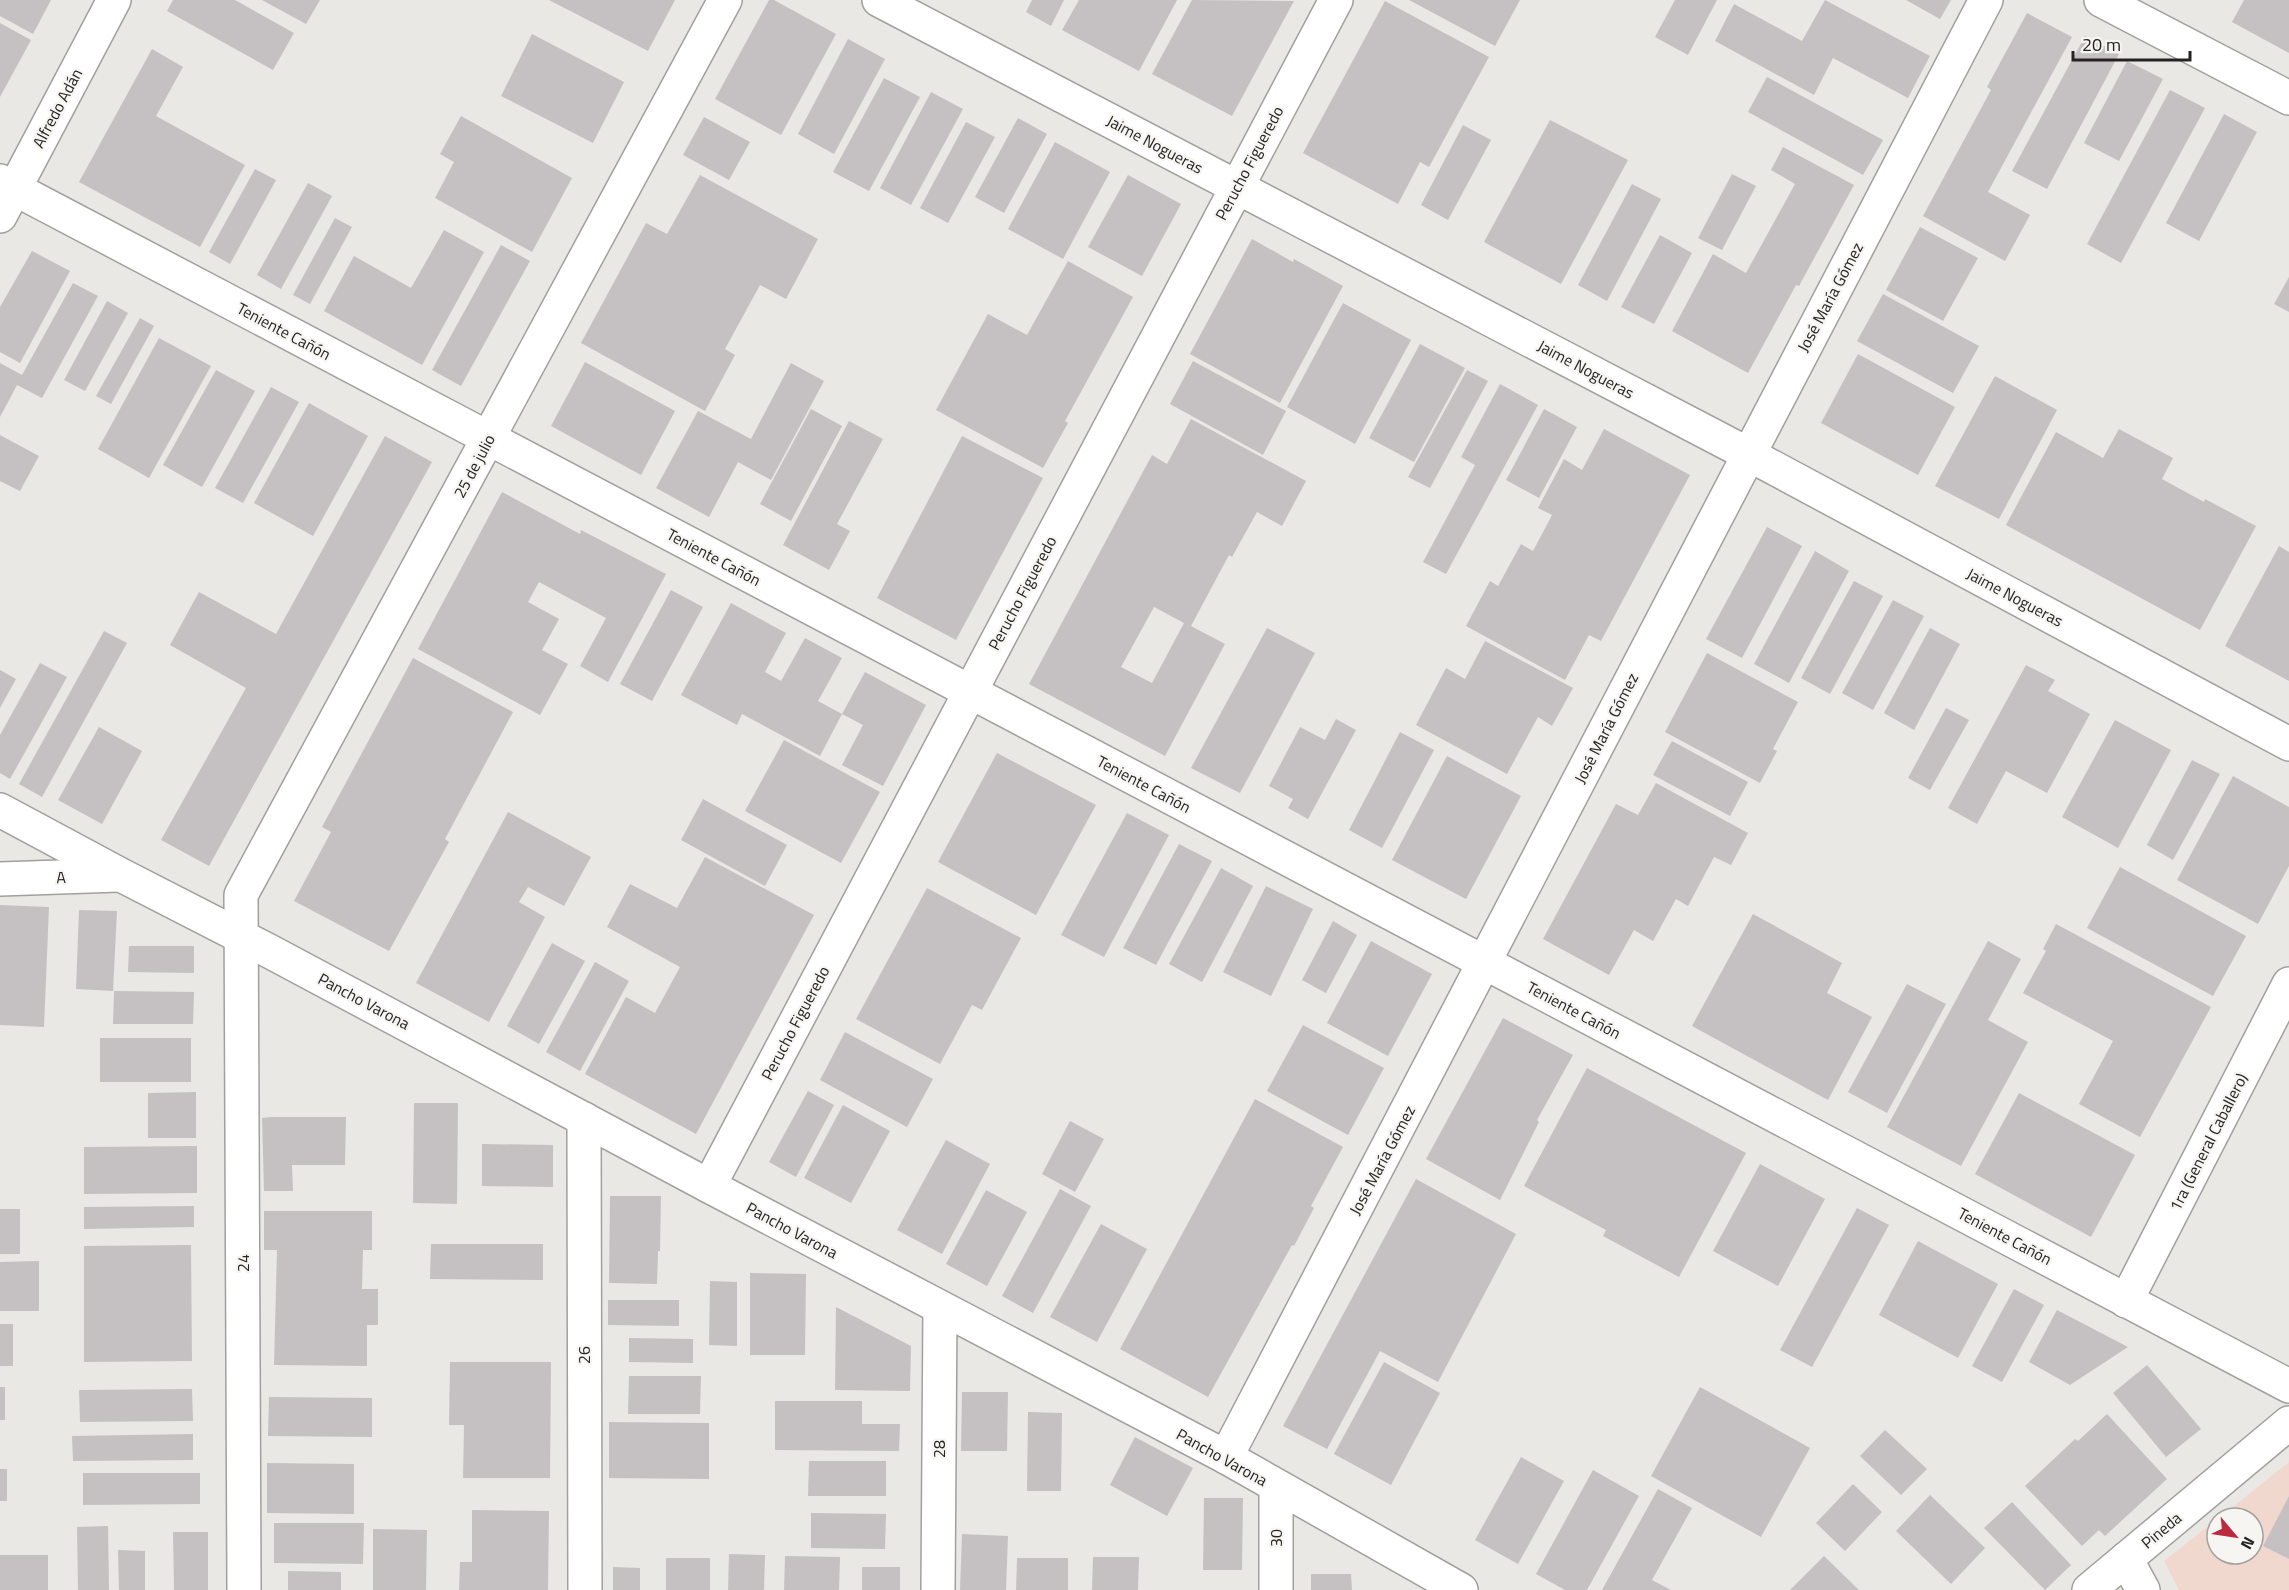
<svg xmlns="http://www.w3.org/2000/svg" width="2289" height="1590" viewBox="0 0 2289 1590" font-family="'Titillium Web',sans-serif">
<rect width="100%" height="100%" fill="#e9e8e4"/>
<path fill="#f1d8cf" d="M2289 1462V1590H2179L2164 1561 2217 1519V1554H2253V1518H2219Z"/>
<g fill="#c5c1c2" fill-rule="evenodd">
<path d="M0 0H51L33 34 0 16Z"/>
<path d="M173 0H235L294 33 273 70 167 11Z"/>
<path d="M262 0H320L306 24Z"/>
<path d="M549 0H675L648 51Z"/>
<path d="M769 0H774L836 34 781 135 715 99Z"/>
<path d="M1032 0H1064L1051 26 1026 12Z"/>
<path d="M1079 0H1177L1139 71 1062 30Z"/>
<path d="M1192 0 1294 1 1232 116 1152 74Z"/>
<path d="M1409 0H1520L1495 46Z"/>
<path d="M1675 0H1717L1688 55 1655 37Z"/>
<path d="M1825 0 1930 56 1908 98 1833 58 1814 95 1715 41 1734 4 1802 41Z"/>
<path d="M1906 0H1951L1940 19Z"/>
<path d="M2244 0H2289V53L2232 22Z"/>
<path d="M1385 1 1489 57 1429 167 1420 162 1398 204 1303 153Z"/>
<path d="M2027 13 2072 37 1988 192 2030 215 2005 261 1923 216 1991 90 1987 87Z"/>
<path d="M0 23 31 40 0 97Z"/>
<path d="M532 34 624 82 593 143 501 96Z"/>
<path d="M2085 36 2119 54 2047 189 2012 171Z"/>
<path d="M848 39 885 59 834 154 798 134Z"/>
<path d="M152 49 183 67 156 116 245 165 200 247 79 182Z"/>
<path d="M2127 61 2163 79 2119 161 2084 143Z"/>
<path d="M1767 77 1883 140 1863 175 1748 112Z"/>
<path d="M884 78 920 97 869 191 833 172Z"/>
<path d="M2170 90 2205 108 2121 263 2087 244Z"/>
<path d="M931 92 963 109 911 205 880 188Z"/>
<path d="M2224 114 2257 132 2199 241 2166 223Z"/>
<path d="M461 116 572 178 532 252 435 198 454 162 440 154Z"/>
<path d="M704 117 750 142 729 180 683 155Z"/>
<path d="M1018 118 1047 134 1004 213 975 197Z"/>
<path d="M1550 120 1628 160 1561 284 1484 242Z"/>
<path d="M966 122 995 137 948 223 920 208Z"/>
<path d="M1463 125 1491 140 1448 220 1421 205Z"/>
<path d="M1055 142 1110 172 1063 259 1008 229Z"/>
<path d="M1783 147 1854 185 1799 286 1796 285 1748 373 1672 331 1713 254 1746 273 1795 184 1771 170Z"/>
<path d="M255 169 276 180 230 264 209 252Z"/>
<path d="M1732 174 1756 186 1722 250 1698 238Z"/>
<path d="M700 175 818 239 786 299 760 285 725 349 735 355 705 411 581 343 646 223 667 234Z"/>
<path d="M1128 175 1181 204 1142 276 1088 247Z"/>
<path d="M308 183 332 196 281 289 257 275Z"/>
<path d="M1632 184 1661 199 1607 301 1578 285Z"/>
<path d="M335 218 352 227 310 304 293 295Z"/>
<path d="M1920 227 1978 258 1943 321 1886 290Z"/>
<path d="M444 230 484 252 422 365 324 311 354 256 411 288Z"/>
<path d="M1660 235 1692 253 1654 324 1621 307Z"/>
<path d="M1252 239 1293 262 1294 259 1343 286 1280 403 1190 354Z"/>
<path d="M501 245 530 261 461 386 432 370Z"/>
<path d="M32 251 70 271 20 363 0 352V307Z"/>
<path d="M1068 261 1133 297 1065 421 1068 423 1043 468 936 410 988 314 1027 335Z"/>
<path d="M2289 277V312L2274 304Z"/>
<path d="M73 283 98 296 42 398 17 385 0 417V363L22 375Z"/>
<path d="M1883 294 1979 346 1953 393 1857 341Z"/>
<path d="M107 301 128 313 85 391 64 380Z"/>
<path d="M1343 303 1411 340 1355 444 1287 407Z"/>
<path d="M140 318 154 326 111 404 96 396Z"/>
<path d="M159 338 211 366 149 478 98 449Z"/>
<path d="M1420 344 1465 368 1414 462 1369 438Z"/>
<path d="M1858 354 1955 407 1918 475 1821 423Z"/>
<path d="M1193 361 1286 411 1263 455 1170 404Z"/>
<path d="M585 362 675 411 641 475 551 426Z"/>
<path d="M791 363 824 381 771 480 738 462 709 517 656 488 698 411 751 439Z"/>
<path d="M216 370 255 391 202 487 163 465Z"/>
<path d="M1467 370 1488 381 1430 488 1408 477Z"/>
<path d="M1995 376 2057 410 1999 519 1935 486Z"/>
<path d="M1500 384 1538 405 1446 574 1423 562 1475 465 1461 457Z"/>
<path d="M271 387 299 402 243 503 215 488Z"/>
<path d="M309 403 368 436 313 536 254 503Z"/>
<path d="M811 409 842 426 791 521 760 504Z"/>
<path d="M1544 409 1577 427 1539 498 1506 480Z"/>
<path d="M1191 419 1306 481 1282 526 1257 512 1232 557 1229 555 1191 626 1225 644 1165 756 1029 684 1152 455 1167 464ZM1154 607 1184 623 1152 683 1121 667Z"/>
<path d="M849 421 883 439 837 524 850 531 829 570 783 545Z"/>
<path d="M1604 429 1690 475 1601 641 1589 635 1565 680 1466 626 1490 581 1498 586 1521 544 1533 551 1552 515 1538 508 1564 459 1582 470Z"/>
<path d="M2119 429 2173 458 2162 479 2204 502 2205 499 2256 526 2200 630 2006 525 2056 432 2103 458Z"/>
<path d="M0 435 39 456 20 491 0 481Z"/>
<path d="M385 436 432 462 209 866 161 840 246 688 170 645 199 592 276 634Z"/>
<path d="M962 436 1043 478 956 640 877 598Z"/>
<path d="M502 492 580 534 581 530 666 574 608 682 580 666 606 618 539 582 528 602 559 619 542 650 568 664 540 715 418 649Z"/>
<path d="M1767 527 1802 546 1742 658 1706 639Z"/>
<path d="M2279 546 2289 552V681L2225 646Z"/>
<path d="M1815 551 1849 571 1789 683 1754 664Z"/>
<path d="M1854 581 1883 596 1830 694 1801 678Z"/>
<path d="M671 590 703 607 652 701 620 684Z"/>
<path d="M1893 600 1924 616 1873 710 1842 693Z"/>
<path d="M731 603 786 633 765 672 781 681 805 638 842 658 818 701 842 714 820 756 742 714 737 725 681 695Z"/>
<path d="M1267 628 1315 653 1240 793 1191 768Z"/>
<path d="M1930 628 1960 644 1914 730 1884 713Z"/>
<path d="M104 631 127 643 42 797 19 784Z"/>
<path d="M1485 641 1573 688 1552 726 1538 717 1507 774 1416 725 1446 668 1465 679Z"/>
<path d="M1707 653 1798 702 1773 749 1777 751 1760 783 1665 732Z"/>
<path d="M413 658 513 712 445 839 449 842 389 951 294 901 331 832 322 827Z"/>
<path d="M40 663 67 677 10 779 0 773V735Z"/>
<path d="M2026 665 2055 680 2048 691 2090 714 2047 793 2006 771 1977 824 1948 808Z"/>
<path d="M0 670 16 679 0 708Z"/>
<path d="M865 672 926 705 883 786 842 765 863 725 842 714Z"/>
<path d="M1946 708 1969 720 1930 790 1908 778Z"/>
<path d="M1336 719 1356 730 1308 819 1288 808 1293 799 1269 786 1300 727 1325 740Z"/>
<path d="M2115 720 2171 750 2118 848 2062 817Z"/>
<path d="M99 727 142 751 102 824 58 800Z"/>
<path d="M1400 732 1434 750 1382 848 1349 830Z"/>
<path d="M784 740 880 792 841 863 745 811Z"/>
<path d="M1672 741 1748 782 1730 816 1653 775Z"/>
<path d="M997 753 1096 805 1036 915 938 862Z"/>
<path d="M1447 756 1521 796 1466 899 1392 860Z"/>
<path d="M2192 760 2220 774 2173 860 2147 845Z"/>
<path d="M2233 776 2289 807V866L2258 924 2177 880Z"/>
<path d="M1656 783 1748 833 1731 865 1714 857 1688 906 1676 899 1653 941 1634 930 1609 975 1543 939 1616 804 1638 815Z"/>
<path d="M703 799 787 845 765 886 681 840Z"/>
<path d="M508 812 591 857 564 906 528 887 519 902 545 917 489 1022 416 983Z"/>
<path d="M1127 813 1169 835 1104 957 1061 935Z"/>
<path d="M1179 844 1212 861 1156 965 1123 948Z"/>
<path d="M705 857 814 915 696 1134 585 1074 626 997 655 1013 680 967 607 927 630 884 677 908Z"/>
<path d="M2120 867 2246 936 2213 996 2087 928Z"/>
<path d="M1221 868 1253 886 1202 982 1169 964Z"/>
<path d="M1266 886 1313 909 1271 996 1223 972Z"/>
<path d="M927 888 1021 938 982 1010 972 1005 940 1064 856 1019Z"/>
<path d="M0 905 49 907 44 1027 0 1025Z"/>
<path d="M79 910 117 911 113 991 76 989Z"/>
<path d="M1753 914 1842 963 1827 993 1872 1017 1828 1100 1692 1026Z"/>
<path d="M1333 921 1357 935 1326 993 1302 980Z"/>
<path d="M2056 924 2211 1007 2140 1137 2079 1104 2113 1041 2023 993 2046 951 2043 949Z"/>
<path d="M1371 941 1432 974 1388 1056 1327 1023Z"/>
<path d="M1988 941 2021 959 1988 1020 2028 1042 1961 1166 1887 1127Z"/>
<path d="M552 943 585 961 539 1044 507 1026Z"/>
<path d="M129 946H194V973L128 972Z"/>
<path d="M595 962 629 981 580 1071 546 1052Z"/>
<path d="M1907 984 1946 1004 1887 1113 1848 1092Z"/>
<path d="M114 991 194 992 193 1024H113Z"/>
<path d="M1503 1018 1573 1055 1537 1120 1539 1122 1500 1200 1426 1159Z"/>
<path d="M1303 1025 1384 1068 1348 1135 1267 1091Z"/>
<path d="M845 1032 933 1079 907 1127 820 1080Z"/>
<rect x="100" y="1038" width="91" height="44"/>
<path d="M1587 1068 1746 1153 1679 1277 1603 1236 1606 1230 1524 1186Z"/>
<path d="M808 1091 834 1105 796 1177 769 1162Z"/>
<path d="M196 1092V1138H148V1093Z"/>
<path d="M2019 1093 2135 1155 2091 1237 1975 1174Z"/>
<path d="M1255 1099 1343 1147 1311 1206 1314 1208 1294 1246 1292 1245 1208 1397 1120 1349Z"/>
<path d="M414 1103H458L457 1204 413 1203Z"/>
<path d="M843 1105 890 1131 851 1203 804 1178Z"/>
<path d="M271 1117H346L345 1165H292L293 1191H264L262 1118Z"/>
<path d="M1070 1121 1104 1139 1075 1192 1042 1174Z"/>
<path d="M946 1140 990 1164 942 1254 897 1230Z"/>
<path d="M482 1144 553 1145V1187L482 1186Z"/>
<path d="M197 1146V1193L84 1194V1147Z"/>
<path d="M1760 1164 1825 1199 1778 1286 1713 1251Z"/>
<path d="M1416 1179 1516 1234 1438 1382 1380 1351 1327 1449 1283 1426Z"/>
<path d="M1060 1189 1091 1206 1033 1313 1002 1296Z"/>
<path d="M986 1190 1027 1212 987 1286 946 1264Z"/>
<path d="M610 1196H661L660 1251H658L657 1284 609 1283Z"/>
<path d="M194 1206V1227L84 1229V1207Z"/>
<path d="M1857 1208 1889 1225 1812 1367 1780 1350Z"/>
<rect x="0" y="1209" width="20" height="45"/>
<path d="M264 1211H372V1250H363L362 1289H378V1325H367V1366L274 1365 277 1250H264Z"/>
<path d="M1101 1224 1147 1249 1097 1342 1050 1317Z"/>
<path d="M1918 1241 1998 1284 1958 1358 1879 1315Z"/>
<path d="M431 1244H543V1280L430 1279Z"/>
<path d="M191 1245 192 1361 84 1362V1246Z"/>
<path d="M39 1261V1311H0V1262Z"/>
<path d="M750 1273 806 1274 805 1355H750Z"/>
<path d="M710 1281 737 1282V1346L709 1345Z"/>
<path d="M2014 1289 2044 1305 2002 1382 1972 1366Z"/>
<path d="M608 1300H679V1326L608 1325Z"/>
<path d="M836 1307 911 1346 910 1391 835 1390Z"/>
<path d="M2057 1310 2128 1347 2070 1385 2029 1362Z"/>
<rect x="0" y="1324" width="13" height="42"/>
<path d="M629 1338 693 1339V1363L629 1362Z"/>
<path d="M450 1362H551L550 1478H463L464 1425H449Z"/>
<path d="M1384 1362 1440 1393 1391 1485 1334 1454Z"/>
<path d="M2147 1365 2201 1429 2166 1457 2113 1393Z"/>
<path d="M629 1376H701L700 1414H628Z"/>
<rect x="0" y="1387" width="5" height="33"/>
<path d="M1700 1387 1810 1448 1761 1537 1651 1476Z"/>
<path d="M192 1389 193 1421 80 1422 79 1390Z"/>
<path d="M962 1392H1008L1007 1451H961Z"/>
<path d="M269 1397 372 1398V1437L268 1436Z"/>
<path d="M775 1401H862V1424H900L899 1451 775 1450Z"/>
<path d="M1028 1412 1062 1413 1061 1491H1027Z"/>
<path d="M2107 1414 2167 1479 2105 1536 2099 1530 2082 1546 2025 1486 2075 1439 2078 1441Z"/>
<path d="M609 1422 709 1423V1479L609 1478Z"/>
<path d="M1885 1430 1927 1469 1901 1495 1860 1456Z"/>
<path d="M193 1434V1460L73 1461 72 1436Z"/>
<path d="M1135 1437 1193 1468 1167 1516 1110 1485Z"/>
<path d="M1521 1457 1564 1481 1518 1564 1475 1540Z"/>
<path d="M809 1461H886V1496H808Z"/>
<path d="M267 1463 354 1464V1514L267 1513Z"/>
<rect x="0" y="1469" width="7" height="32"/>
<path d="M1593 1470 1639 1496 1587 1590H1565L1536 1574Z"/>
<path d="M83 1473H200V1504L83 1505Z"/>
<path d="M1853 1484 1882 1512 1845 1551 1816 1523Z"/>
<path d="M1658 1489 1692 1508 1652 1580 1671 1590H1602Z"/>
<path d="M1930 1495 1985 1548 1951 1584 1896 1531Z"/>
<path d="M2289 1496V1559L2263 1546Z"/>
<path d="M1204 1498H1243L1242 1570H1203Z"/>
<path d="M2012 1502 2071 1565 2045 1590 1984 1528Z"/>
<path d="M472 1510 549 1511 548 1590H459L460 1562H472Z"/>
<path d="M811 1513 886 1514 885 1549 811 1548Z"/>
<path d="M274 1523H364L363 1564 274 1563Z"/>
<path d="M108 1526 109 1590H78L77 1527Z"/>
<path d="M373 1529 427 1530 426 1590H373Z"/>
<path d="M173 1532H208V1590H174Z"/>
<path d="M962 1534 1008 1536 1006 1590H960Z"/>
<path d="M118 1550 145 1551V1590H119Z"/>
<path d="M729 1554 765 1555 764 1590H728Z"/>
<rect x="0" y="1555" width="48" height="35"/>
<path d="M785 1556 840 1557 839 1590H784Z"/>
<path d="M1824 1556 1859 1590H1790Z"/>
<path d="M1093 1557H1139L1138 1590H1092Z"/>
<rect x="666" y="1558" width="44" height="32"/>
<path d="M1017 1558H1068V1590H1016Z"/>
<path d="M613 1567 640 1568V1590H613Z"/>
<rect x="862" y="1567" width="38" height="23"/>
<path d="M288 1571 341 1572V1590H288Z"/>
<path d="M1311 1574H1351L1352 1590H1311Z"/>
</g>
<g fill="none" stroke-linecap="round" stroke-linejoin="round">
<defs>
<g id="minor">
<path d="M879 0 1748 454 2289 744"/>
<path d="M2101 0 2289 98"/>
<path d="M0 181 2289 1386"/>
<path d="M0 216 114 0"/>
<path d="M0 810 121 875 271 952 709 1186 1226 1457 1461 1590"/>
<path d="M0 879 119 875"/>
<path d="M584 1119 585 1590"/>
<path d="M709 1186 1336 0"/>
<path d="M2126 1301 2289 984"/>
<path d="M1226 1457 1986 0"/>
<path d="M1276 1486V1590"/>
<path d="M2126 1559 2143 1590"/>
<path d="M244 1590 241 895 725 0"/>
<path d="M938 1590 940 1308"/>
<path d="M2089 1590 2289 1423"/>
</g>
</defs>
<use href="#minor" stroke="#a1a09c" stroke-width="36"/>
<use href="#minor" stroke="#fff" stroke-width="33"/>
</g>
<g text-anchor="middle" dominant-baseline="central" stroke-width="4.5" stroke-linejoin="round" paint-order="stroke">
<g font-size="16" fill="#242322" stroke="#f7f5f1">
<text transform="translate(57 108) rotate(-62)">Alfredo Adán</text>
<text transform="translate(1155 144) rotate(28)">Jaime Nogueras</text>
<text transform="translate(1249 163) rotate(-62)">Perucho Figueredo</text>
<text transform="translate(1830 297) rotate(-62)">José María Gómez</text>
<text transform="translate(284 331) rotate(28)">Teniente Cañón</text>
<text transform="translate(1586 369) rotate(28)">Jaime Nogueras</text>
<text transform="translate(474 466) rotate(-62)">25 de julio</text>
<text transform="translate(714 557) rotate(28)">Teniente Cañón</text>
<text transform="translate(1022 593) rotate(-62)">Perucho Figueredo</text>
<text transform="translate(2015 597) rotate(28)">Jaime Nogueras</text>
<text transform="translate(1606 728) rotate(-63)">José María Gómez</text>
<text transform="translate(1144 784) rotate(28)">Teniente Cañón</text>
<text transform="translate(61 877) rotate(-2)">A</text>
<text transform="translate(364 1001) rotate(28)">Pancho Varona</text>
<text transform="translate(1574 1010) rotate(28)">Teniente Cañón</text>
<text transform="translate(795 1023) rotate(-62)">Perucho Figueredo</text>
<text transform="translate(2208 1142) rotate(-63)">1ra (General Caballero)</text>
<text transform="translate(1382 1160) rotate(-62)">José María Gómez</text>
<text transform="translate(792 1230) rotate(28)">Pancho Varona</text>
<text transform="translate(2005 1236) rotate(28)">Teniente Cañón</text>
<text transform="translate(243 1263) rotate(-90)">24</text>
<text transform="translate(584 1355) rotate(-90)">26</text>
<text transform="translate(939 1449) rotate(-90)">28</text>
<text transform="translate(1222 1457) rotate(29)">Pancho Varona</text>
<text transform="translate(2161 1530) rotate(-40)">Pineda</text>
<text transform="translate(1276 1538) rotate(-90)">30</text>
</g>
</g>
<g transform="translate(2235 1536) rotate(119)"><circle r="28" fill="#f7f5f1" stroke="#a3a19e" stroke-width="1.5"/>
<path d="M0-4.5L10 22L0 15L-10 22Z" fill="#bb2a40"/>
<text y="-9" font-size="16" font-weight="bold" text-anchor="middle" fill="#242322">N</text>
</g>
<path d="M2073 51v9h117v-9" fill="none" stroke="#242322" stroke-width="3"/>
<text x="2082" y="51" font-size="18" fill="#242322" stroke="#f7f5f1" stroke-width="4.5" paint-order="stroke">20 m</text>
</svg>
